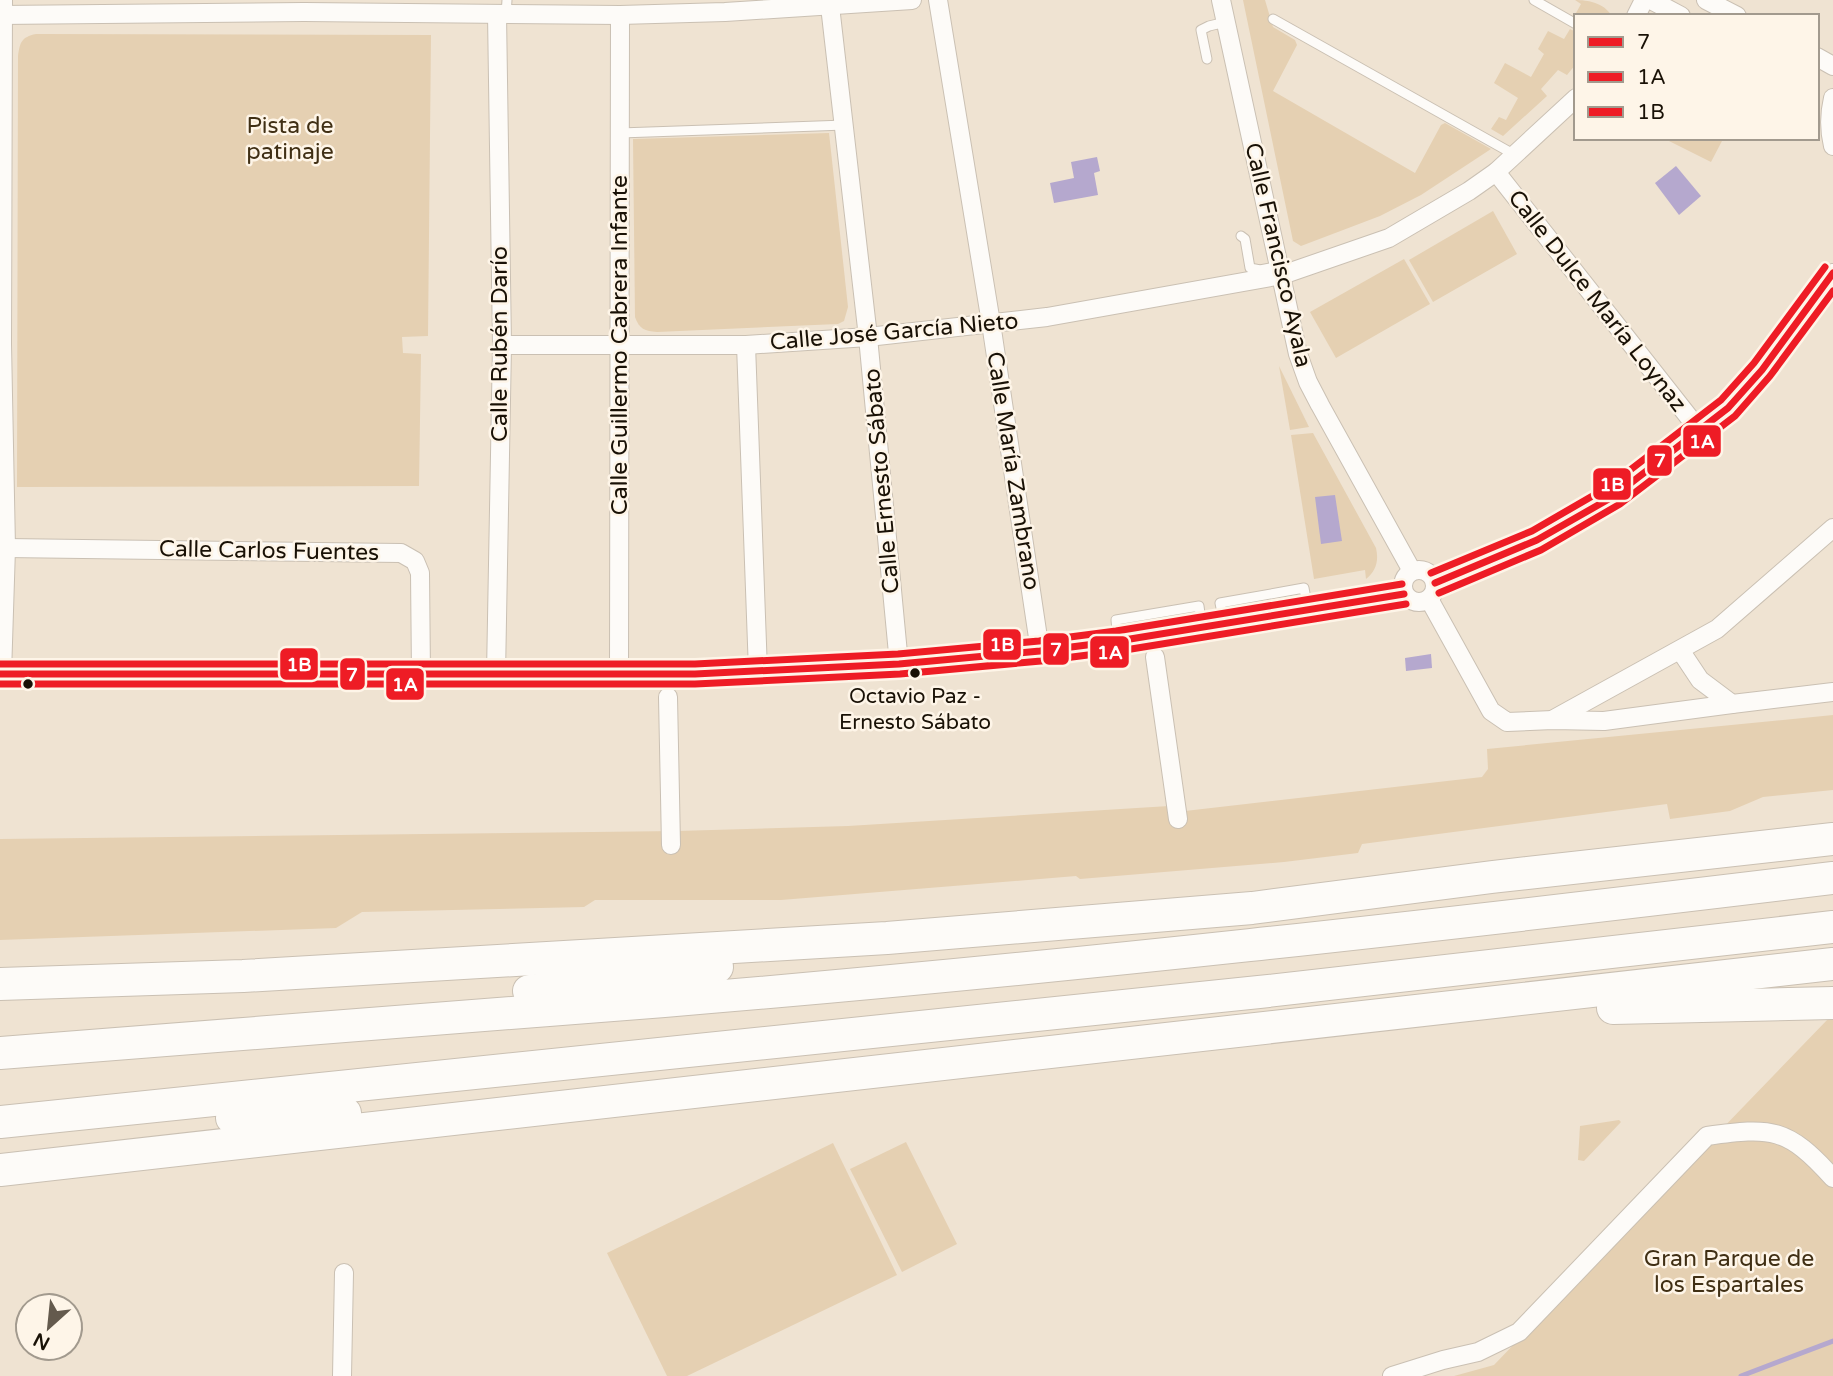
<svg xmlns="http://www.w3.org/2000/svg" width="1833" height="1376" viewBox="0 0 1833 1376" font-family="'Varela Round',sans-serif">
<rect width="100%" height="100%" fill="#efe3d2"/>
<g fill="#e5d0b2">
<path d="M1243 0H1265L1273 27 1295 40 1297 45 1273 91 1415 173 1441 125 1445 123 1491 149 1421 195 1380 216 1301 246 1293 241Z"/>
<path d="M1575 0C1588 0 1604 3 1611 15L1581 16 1576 13 1581 4Z"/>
<path d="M1570 29 1576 32V64L1567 75 1558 70 1541 89 1547 96 1503 136 1491 129 1499 117 1506 120 1518 98 1494 83 1505 63 1531 77 1544 54 1538 49 1548 31 1564 39Z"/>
<path d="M36 34 431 35 428 336 402 337 403 353 421 354 419 486 17 487 18 56C20 43 21 37 36 34Z"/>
<path d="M829 133 848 307 844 321 838 324 657 332C645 331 639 329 635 317L633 139Z"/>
<path d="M1663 138H1722L1723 139 1711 162Z"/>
<path d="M1493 211 1517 254 1433 302 1409 260Z"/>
<path d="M1404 259 1430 304 1336 358 1310 312Z"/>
<path d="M1279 366 1309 427 1290 430Z"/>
<path d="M1313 433 1376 548C1379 561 1376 571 1366 579L1365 570 1314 579 1291 435Z"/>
<path d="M1833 715V790L1763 797 1730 811 1670 819 1667 804 1362 844 1358 853 1284 862 1080 879 1076 876 781 900H595L584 907 362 912 336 928 0 940V839L677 831 848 826 1169 806 1185 811 1482 777 1488 769 1487 749Z"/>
<path d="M1833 1018V1376H1454L1494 1365 1828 1019Z"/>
<path d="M1619 1120 1621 1122 1584 1161 1578 1160 1580 1126Z"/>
<path d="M906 1142 957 1244 902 1272 850 1169Z"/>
<path d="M833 1143 897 1275 687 1376H667L607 1253Z"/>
</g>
<g fill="#b5a8ce">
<path d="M1097 157 1100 171 1094 173 1098 195 1054 203 1050 183 1074 178 1071 162Z"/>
<path d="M1676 166 1701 196 1679 215 1655 183Z"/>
<path d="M1335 495 1342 541 1321 544 1315 497Z"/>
<path d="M1431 654 1432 668 1406 671 1405 658Z"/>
</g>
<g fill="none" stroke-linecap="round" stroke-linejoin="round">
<path stroke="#b5a8ce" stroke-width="5" d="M1741 1376 1833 1341"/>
<defs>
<g id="lane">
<path d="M1534 0 1576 24"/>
<path d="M506 14 507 0"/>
<path d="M1273 19 1515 155"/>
<path d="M1207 59 1201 30 1209 26 1226 22"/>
<path d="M620 133 845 125"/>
<path d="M1241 236 1245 239 1250 268 1260 270 1280 266"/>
<path d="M1224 624 1220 603 1304 588 1308 610"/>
<path d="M1118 641 1116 620 1199 606 1202 628"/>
</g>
<g id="street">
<path d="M938 0 991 323 1040 651"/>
<path d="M1221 0 1298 354 1308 382 1320 405 1412 571"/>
<path d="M1651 0 1681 16"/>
<path d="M1706 0 1737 16"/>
<path d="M830 6 868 337 899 664"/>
<path d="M0 15 304 12 620 15 725 12 912 0"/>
<path d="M1636 16 1644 0"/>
<path d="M1817 57 1833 66"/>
<path d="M1833 98C1829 115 1829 130 1833 146"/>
<path d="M1496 172 1699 430"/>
<path d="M502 345H746L868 337 1047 317 1282 275 1389 238 1469 191 1496 172 1576 98"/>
<path d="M746 345 758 671"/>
<path d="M6 548 401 553 415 561 420 573 421 674"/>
<circle cx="1419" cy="586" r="16"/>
<path d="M1435 583 1537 540 1614 496 1728 408 1762 370 1833 273"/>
<path d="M1429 599 1491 711 1507 722 1553 720 1604 721 1732 704"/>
<path d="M1680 650 1700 680 1732 704 1833 692"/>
<path d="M1155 657 1178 819"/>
<path d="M0 674H695L899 664 1040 651 1118 641 1404 594"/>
<path d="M2 674 6 548 2 344 3 0"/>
<path d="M496 674 502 345 497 14"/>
<path d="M619 674 620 15"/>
<path d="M668 697 671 845"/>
<path d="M1554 719 1717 629 1833 528"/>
<path d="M342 1376 344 1273"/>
<path d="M1392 1376 1443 1360 1478 1352 1519 1332 1707 1136C1772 1127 1787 1127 1833 1178"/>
</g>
<g id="highway">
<path d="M0 984 243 976 887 938 1252 908 1492 877 1833 839"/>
<path d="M529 991 717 967"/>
<path d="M1613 1008 1833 1003"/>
<path d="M0 1053C221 1034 443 1020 664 1001 1055 969 1444 925 1833 878"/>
<path d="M232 1118 345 1113"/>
<path d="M0 1122 1259 992 1833 927"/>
<path d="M0 1170 1833 964"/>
</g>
</defs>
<use href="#lane" stroke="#cac0b3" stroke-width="11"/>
<use href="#street" stroke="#cac0b3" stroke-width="20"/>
<use href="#highway" stroke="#cac0b3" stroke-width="34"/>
<use href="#lane" stroke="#fdfbf8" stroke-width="9"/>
<use href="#street" stroke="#fdfbf8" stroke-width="18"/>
<use href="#highway" stroke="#fdfbf8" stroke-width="32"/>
<defs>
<g id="bus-1">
<path d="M1435 583 1537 540 1614 496 1728 408 1762 370 1833 273"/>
<path d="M0 674H695L899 664 1040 651 1118 641 1404 594"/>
</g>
<g id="bus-2">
<path d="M1439 593 1541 550 1620 504 1735 416 1770 376 1833 291"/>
<path d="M0 684H695L900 674 1041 661 1119 651 1406 604"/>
</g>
<g id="bus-3">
<path d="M1431 573 1532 531 1608 487 1721 400 1754 363 1825 267"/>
<path d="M0 664H695L898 654 1039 641 1116 631 1402 584"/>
</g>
</defs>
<use href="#bus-1" stroke="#fef5e8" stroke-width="12"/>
<use href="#bus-2" stroke="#fef5e8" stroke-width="12"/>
<use href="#bus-3" stroke="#fef5e8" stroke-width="12"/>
<use href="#bus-1" stroke="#ee1c25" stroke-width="7"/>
<use href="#bus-2" stroke="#ee1c25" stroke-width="7"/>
<use href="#bus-3" stroke="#ee1c25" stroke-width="7"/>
</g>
<g fill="#191106" stroke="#fef5e8" stroke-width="2.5">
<circle cx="915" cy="673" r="6"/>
<circle cx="28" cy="684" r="6"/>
</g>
<g text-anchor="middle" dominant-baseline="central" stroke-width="5" stroke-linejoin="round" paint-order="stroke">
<g font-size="21" fill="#191106" stroke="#fef5e8">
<text x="915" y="696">Octavio Paz -<tspan x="915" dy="26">Ernesto Sábato</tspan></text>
</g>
<g font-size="23" fill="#402f14" stroke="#fef5e8">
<text x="290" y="126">Pista de<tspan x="290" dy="26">patinaje</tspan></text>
<text x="1729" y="1259">Gran Parque de<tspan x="1729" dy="26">los Espartales</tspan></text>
</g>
<g font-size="23" fill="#191106" stroke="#fef5e8">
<text transform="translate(1278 255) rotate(77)">Calle Francisco Ayala</text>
<text transform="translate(1597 301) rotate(52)">Calle Dulce María Loynaz</text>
<text transform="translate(894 332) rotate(-5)">Calle José García Nieto</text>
<text transform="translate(500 344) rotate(-90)">Calle Rubén Darío</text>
<text transform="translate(620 345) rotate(-90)">Calle Guillermo Cabrera Infante</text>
<text transform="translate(1013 471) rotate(81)">Calle María Zambrano</text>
<text transform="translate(882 481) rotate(-95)">Calle Ernesto Sábato</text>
<text transform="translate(269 551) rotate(1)">Calle Carlos Fuentes</text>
</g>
</g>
<g stroke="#fef5e8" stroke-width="2.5">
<rect x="1682" y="424" width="40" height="34" rx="7" fill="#ee1c25"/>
<rect x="1646" y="444" width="27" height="33" rx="7" fill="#ee1c25"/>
<rect x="1592" y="467" width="40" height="34" rx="7" fill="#ee1c25"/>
<rect x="982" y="628" width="40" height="33" rx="7" fill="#ee1c25"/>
<rect x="1042" y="632" width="28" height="34" rx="7" fill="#ee1c25"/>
<rect x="1089" y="635" width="41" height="34" rx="7" fill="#ee1c25"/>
<rect x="279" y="647" width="40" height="34" rx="7" fill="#ee1c25"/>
<rect x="339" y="657" width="27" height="34" rx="7" fill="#ee1c25"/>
<rect x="385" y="667" width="40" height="34" rx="7" fill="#ee1c25"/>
</g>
<g font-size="19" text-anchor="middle" font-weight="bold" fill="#fff">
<text x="1702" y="448">1A</text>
<text x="1660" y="467">7</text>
<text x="1612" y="491">1B</text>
<text x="1002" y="651">1B</text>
<text x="1056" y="656">7</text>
<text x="1110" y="659">1A</text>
<text x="299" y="671">1B</text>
<text x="352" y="681">7</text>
<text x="405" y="691">1A</text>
</g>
<rect x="1574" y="14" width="245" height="126" fill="#fef5e8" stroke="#a29a8e" stroke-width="2"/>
<rect x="1588" y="37" width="35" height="10" fill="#ee1c25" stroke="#a29a8e" stroke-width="2"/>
<text x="1637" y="49" font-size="21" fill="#191106">7</text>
<rect x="1588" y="72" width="35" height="10" fill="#ee1c25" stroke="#a29a8e" stroke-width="2"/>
<text x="1637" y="84" font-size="21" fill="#191106">1A</text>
<rect x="1588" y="107" width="35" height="10" fill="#ee1c25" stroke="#a29a8e" stroke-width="2"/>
<text x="1637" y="119" font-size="21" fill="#191106">1B</text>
<g transform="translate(49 1327) rotate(207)"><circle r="33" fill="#fef5e8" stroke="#a29a8e" stroke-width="2"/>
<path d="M0-5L12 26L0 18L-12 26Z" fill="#645a4d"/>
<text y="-10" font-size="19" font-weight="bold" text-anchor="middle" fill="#191106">N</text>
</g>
</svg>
